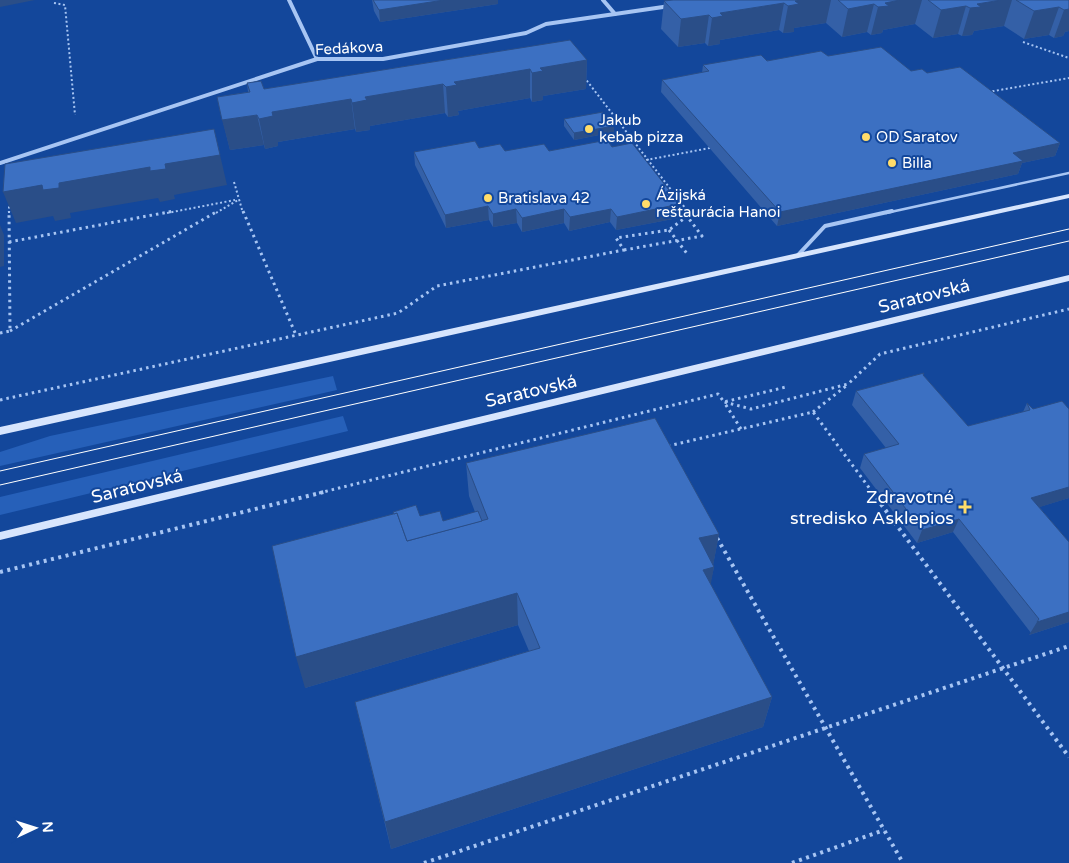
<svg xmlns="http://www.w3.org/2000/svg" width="1069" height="863" viewBox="0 0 1069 863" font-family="'Varela Round',sans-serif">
<rect width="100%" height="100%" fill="#13479b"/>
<g fill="#2660b9">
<path d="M333 376 337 390 0 466V452L50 436Z"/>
<path d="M343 416 348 431 0 515V497Z"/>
</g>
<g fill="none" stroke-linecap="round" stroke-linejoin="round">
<g stroke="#a7c5f3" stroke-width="2" stroke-dasharray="2 2.5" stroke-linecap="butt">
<path d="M54 3 65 5 75 115"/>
<path d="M1023 42 1069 58"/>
<path d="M584 77 689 213"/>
<path d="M988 92 1069 78"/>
<path d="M646 160 710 148"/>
<path d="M234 182 243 213"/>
<path d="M9 202V213"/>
<path d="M678 205 684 213"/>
<path d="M167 213 235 200"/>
<path d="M216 213 238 200"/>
</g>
<g stroke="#a7c5f3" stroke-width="3" stroke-dasharray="2.5 4" stroke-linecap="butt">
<path d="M243 211 296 335"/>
<path d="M669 230 688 255"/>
<path d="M9 242 174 211"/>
<path d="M624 250 702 236 683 211"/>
<path d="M10 331 218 211"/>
<path d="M0 333 10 331 9 211"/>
<path d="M0 400 398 313 437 286 624 250 616 238 669 230 690 214 688 211"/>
<path d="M813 412 846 386"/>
<path d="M741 429 724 402 751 409 848 384 880 354 1069 309"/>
<path d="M668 446 813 412 873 493"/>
<path d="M319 493 718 394 724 402 786 387"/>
</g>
<g stroke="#a7c5f3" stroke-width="4" stroke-dasharray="3 4.5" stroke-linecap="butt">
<path d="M872 492 1069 757"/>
<path d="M717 538 903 863"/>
<path d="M0 572 324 492"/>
<path d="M424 863 1069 646"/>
<path d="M792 863 884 830"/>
</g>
<path stroke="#a7c5f3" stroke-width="2.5" d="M886 213 1069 173"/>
<path stroke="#a7c5f3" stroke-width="4" d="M797 256 825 226 892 211"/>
<g stroke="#a7c5f3" stroke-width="4">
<path d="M289 0 317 59"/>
<path d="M603 0 615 14"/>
<path d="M0 163 317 59H383L526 33 546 24 670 6"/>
</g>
<g fill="#d7e5fd" fill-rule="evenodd">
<path d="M1069 194V198L0 435V427Z"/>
<path d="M1069 275V281L0 540V532Z"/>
</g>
<g stroke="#fff" stroke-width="1">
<path d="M0 471 1069 229"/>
<path d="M0 485 1069 241"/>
</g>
</g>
<g fill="#3460a7">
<path d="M372 0H498V4L380 22 374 11Z"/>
<path d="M673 0H1069V31L1065 32 1063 36 1054 38 1049 35 1024 39 1004 26 974 31 972 35 962 36 958 34 933 38 915 24 883 30 882 33 871 35 867 32 842 37 826 23 794 28V32L783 33 779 30 720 40V44L708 46 705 43 678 47 661 29 664 1Z"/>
<path d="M828 56 911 71 927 73 1060 143 1055 156 1022 163 1018 174 777 226 661 92 662 80 702 73 703 65Z"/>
<path d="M587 60 586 89 543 96V100L532 102 530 98 458 111 459 115 448 117 445 113 370 126V130L356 132 355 129 278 142V146L265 149 264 145 230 150 217 97 248 92 247 83 264 89Z"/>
<path d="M564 119 614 132 574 140 564 126Z"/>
<path d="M612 147 678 218 616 230 610 222 569 231 564 223 522 232 517 223 493 227 489 220 446 228 415 165 414 152 479 148 505 151H549Z"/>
<path d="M923 375 968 426 1023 412 1027 403 1069 498 1039 507 1069 542V622L1029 635 1031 633 953 532 917 543 860 468 864 454 886 448 852 405 856 391Z"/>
<path d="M466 463 719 534 713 565 714 567 710 584 772 697 763 727 391 849 355 702 529 651 518 625 305 688 443 521 475 512 469 496Z"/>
</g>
<g fill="#2a4e88">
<path d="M0 0H35L0 7Z"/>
<path d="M444 0H498V4L380 22 379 10Z"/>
<path d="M801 0H831L826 23 794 28V32L783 33 788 6 795 1Z"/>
<path d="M900 0H922L915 24 883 30 882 33 871 35 878 7 885 3Z"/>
<path d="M1001 0H1012L1004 26 974 31 972 35 962 36 970 8 977 4Z"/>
<path d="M784 3 779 30 720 40V44L708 46 712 18 720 13Z"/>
<path d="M874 4 867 32 842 37 848 9Z"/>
<path d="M1069 5V31L1065 32 1063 36 1054 38 1064 10Z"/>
<path d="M966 6 958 34 933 38 941 10Z"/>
<path d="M1059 7 1049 35 1024 39 1034 11Z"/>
<path d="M709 15 705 43 678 47 681 19Z"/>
<path d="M587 60 586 89 543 96V100L532 102V73L540 68Z"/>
<path d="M530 69V98L458 111 459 115 448 117 446 87 454 82Z"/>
<path d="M443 84 445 113 370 126V130L356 132 352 103 365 97Z"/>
<path d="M351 99 355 129 278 142V146L265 149 259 119 272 112Z"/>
<path d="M257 115 264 145 230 150 222 120Z"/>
<path d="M614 126V132L574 140V133Z"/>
<path d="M214 129 227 185 174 195 175 199 160 202 158 198 70 213 71 218 55 221 53 216 16 223 3 192 165 164Z"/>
<path d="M1060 143 1055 156 1022 163 1018 174 777 226 780 212 1013 153Z"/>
<path d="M680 204 678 218 616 230 617 217Z"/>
<path d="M488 206 489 220 446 228 445 215Z"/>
<path d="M516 209 517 223 493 227V214Z"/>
<path d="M564 209V223L522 232V218Z"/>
<path d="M611 209 610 222 569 231 570 217Z"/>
<path d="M0 225 4 235V266L0 267Z"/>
<path d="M1069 487V498L1024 512 1031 498Z"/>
<path d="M959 519 953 532 917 543 922 530Z"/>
<path d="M719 534 713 566 699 538Z"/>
<path d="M714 567 708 599 703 570Z"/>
<path d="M517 593 518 625 305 688 296 657Z"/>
<path d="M1069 612V622L1029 635 1037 622Z"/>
<path d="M772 697 763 727 391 849 385 822Z"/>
</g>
<g fill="#3c70c2" stroke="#2a4e88">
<path d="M373 0H444L379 10Z"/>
<path d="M673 0H801L795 1 799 4 788 6 784 3 720 13 723 16 712 18 709 15 681 19 664 1Z"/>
<path d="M838 0H900L885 3 889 6 878 7 874 4 848 9Z"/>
<path d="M928 0H1001L977 4 981 7 970 8 966 6 941 10Z"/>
<path d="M1016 0H1069V9L1064 10 1059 7 1034 11Z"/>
<path d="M570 40 587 60 540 68 543 71 532 73 530 69 454 82 457 85 446 87 443 84 365 97 367 100 352 103 351 99 272 112 273 116 259 119 257 115 222 120 217 97 250 92 247 83 261 81 264 89Z"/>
<path d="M881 47 911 71 922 69 927 73 960 67 1060 143 1013 153 1023 161 780 212 662 80 709 71 703 65 761 55 767 61 821 51 828 56Z"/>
<path d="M603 112 614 126 574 133 564 119Z"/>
<path d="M214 129 220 155 165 164 166 169 150 171V167L59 183V188L43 190 42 185 3 192 5 164Z"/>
<path d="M607 140 612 147 632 143 680 204 617 217 611 209 570 217 564 209 522 218 516 209 493 214 488 206 445 215 414 152 475 141 479 148 500 144 505 151 544 144 549 151Z"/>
<path d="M924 373 923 375 968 426 1030 410 1027 403 1033 409 1062 401 1069 409V487L1031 498 1069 542V612L1037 622 1039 619 959 519 922 530 864 454 899 444 856 391Z"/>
<path d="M655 418 719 534 699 538 714 567 703 570 772 697 385 822 355 702 540 648 517 593 296 657 272 546 397 513 407 541 488 519 466 463Z"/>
<path d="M416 505 420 516 440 511 443 521 478 511 482 521 407 541 397 513 394 514 393 512Z"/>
</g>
<g fill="#ffdc6a" stroke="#13479b" stroke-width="2">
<circle cx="589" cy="129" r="5"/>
<circle cx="866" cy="137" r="5"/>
<circle cx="892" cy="163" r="5"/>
<circle cx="488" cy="198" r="5"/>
<circle cx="646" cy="204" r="5"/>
<path d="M962.5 499.5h5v5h5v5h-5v5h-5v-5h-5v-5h5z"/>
</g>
<g text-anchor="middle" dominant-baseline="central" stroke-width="4" stroke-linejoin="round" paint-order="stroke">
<g font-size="15" fill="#fff" stroke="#13479b">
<text transform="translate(349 48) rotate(-3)">Fedákova</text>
</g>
<g font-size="15" fill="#fff" stroke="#13479b" text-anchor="start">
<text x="599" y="120">Jakub<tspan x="599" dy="17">kebab pizza</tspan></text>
<text x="876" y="137">OD Saratov</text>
<text x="902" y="163">Billa</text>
<text x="656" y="195">Ázijská<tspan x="656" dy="17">reštaurácia Hanoi</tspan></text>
<text x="498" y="198">Bratislava 42</text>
</g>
<g font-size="18" fill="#fff" stroke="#13479b">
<text transform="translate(924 296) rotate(-14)">Saratovská</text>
<text transform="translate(531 391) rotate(-13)">Saratovská</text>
<text transform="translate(137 486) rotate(-14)">Saratovská</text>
</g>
<g font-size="18" fill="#fff" stroke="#13479b" text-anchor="end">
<text x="954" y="497">Zdravotné<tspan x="954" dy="21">stredisko Asklepios</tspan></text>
</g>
</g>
<g transform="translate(35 828) rotate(86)" stroke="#13479b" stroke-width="4" paint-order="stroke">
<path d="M0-4L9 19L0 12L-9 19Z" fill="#ffffff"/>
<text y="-8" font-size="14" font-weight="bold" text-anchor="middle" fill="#ffffff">N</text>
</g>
</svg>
